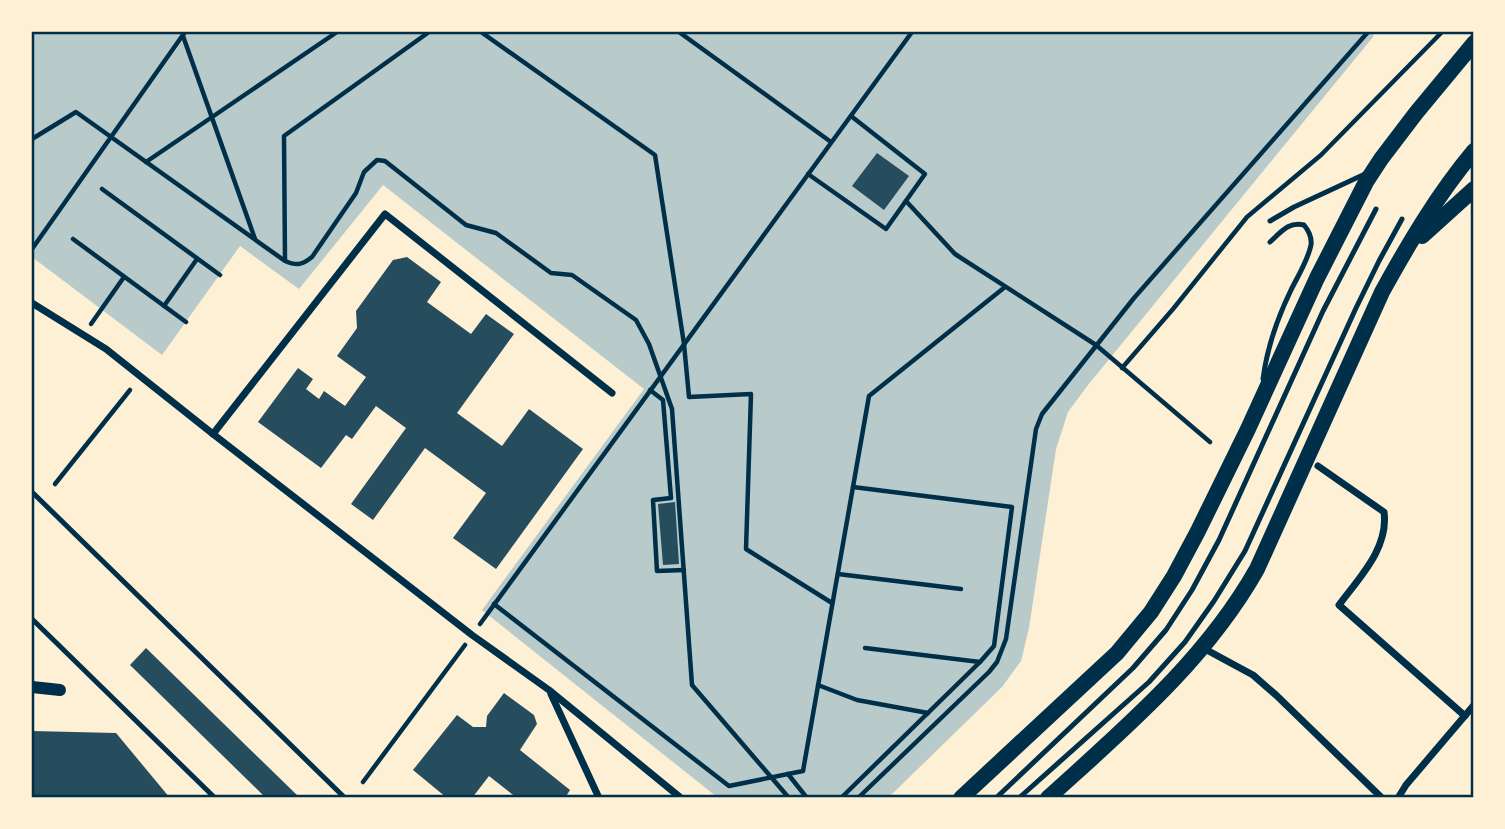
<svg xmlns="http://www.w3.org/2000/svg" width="1505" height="829" viewBox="0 0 1505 829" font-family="'Sofia Sans Condensed',sans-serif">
<rect width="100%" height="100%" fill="#fdf0d5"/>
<path fill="#b9caca" d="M32 32H1374L1373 37 1088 385 1068 412 1056 449 1029 628 1021 661 1002 687 889 797H717L482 610 644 389 383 185 299 289 240 246 162 355 32 257Z"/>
<g fill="#264d5e">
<path d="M877 153 909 176 884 210 852 186Z"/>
<path d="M407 257 441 282 427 302 471 334 486 314 514 334 457 413 502 446 529 409 583 449 496 569 453 538 486 493 425 448 373 520 351 504 406 428 376 406 352 439 346 435 321 468 258 422 298 368 313 379 306 389 319 399 324 391 345 406 366 377 337 356 357 328 356 311 393 260Z"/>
<path d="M675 502 679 564 663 565 658 504Z"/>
<path d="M146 648 300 798H266L130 665Z"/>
<path d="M504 693 534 715 537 724 520 750 570 790 565 798H517L489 776 472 798H447L413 770 457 715 473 727H486L487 716Z"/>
<path d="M32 731 116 733 170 798H32Z"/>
</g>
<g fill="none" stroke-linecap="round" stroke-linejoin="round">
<g stroke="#003049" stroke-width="4.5">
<path d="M481 32 655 155 684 344 689 397 751 394 746 549 832 603"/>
<path d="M679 32 831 142"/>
<path d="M183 36 255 239"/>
<path d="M32 139 76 112 285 261C297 266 302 265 312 257L356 193 364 172 377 160 385 161 466 225 496 233 551 273 572 275 636 320 649 344 672 409 692 685 789 798"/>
<path d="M146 162 337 32"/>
<path d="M808 174 886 229 925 174 851 116"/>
<path d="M102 189 220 275"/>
<path d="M906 201 955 254 1096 345 1210 442"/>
<path d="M73 239 186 322"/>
<path d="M32 249 185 32"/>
<path d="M285 260 284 136 429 32"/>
<path d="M164 306 197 259"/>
<path d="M91 324 124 277"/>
<path d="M1122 368 1173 309 1247 217 1321 155 1442 32"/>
<path d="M650 390 663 400 671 498 653 500 657 571 684 570"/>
<path d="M55 484 130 390"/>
<path d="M838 574 961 589"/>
<path d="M494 604 729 786 803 771 869 396 1005 287"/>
<path d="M480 624 912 32"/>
<path d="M865 648 980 662"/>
<path d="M818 685 857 700 928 713"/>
<path d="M788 774 807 798"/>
<path d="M363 782 465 645"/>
<path d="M841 798 980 662 994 646 1012 507 853 487"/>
<path d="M858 798 989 672 997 662 1006 639 1036 429 1042 414 1134 298 1368 32"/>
</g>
<g stroke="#003049" stroke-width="5">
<path d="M1270 221 1294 207 1365 174"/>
<path d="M1263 379C1267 347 1277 319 1291 290 1298 276 1308 260 1311 245 1312 237 1309 231 1304 225 1289 221 1281 232 1270 242"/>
<path d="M32 492 345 798"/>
<path d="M32 619 215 798"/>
<path d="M996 798 1133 668 1166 630 1192 590 1219 540 1323 311 1376 209"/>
<path d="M1019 798 1149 682 1185 642 1214 601 1245 551 1356 308 1379 261 1402 219"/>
</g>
<g stroke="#003049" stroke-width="7">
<path d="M32 303 106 349 213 434 472 635 549 690 681 798"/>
<path d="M213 434 385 214 612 393"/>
<path d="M1318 466 1384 512C1389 548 1359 578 1339 605L1465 716"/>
<path d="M1203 648 1253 675 1276 695 1382 798"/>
<path d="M551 694 599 798"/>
<path d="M1398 798 1406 785 1474 705"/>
</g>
<path stroke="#003049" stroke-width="12" d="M32 687 60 690"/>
<g stroke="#003049" stroke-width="16">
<path d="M1422 236 1474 189"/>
<path d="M961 798 1117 653 1151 612 1174 576 1198 531 1248 429 1317 278 1366 182 1381 159 1416 113 1474 43"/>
<path d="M1048 798C1125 728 1205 661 1257 569L1382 292C1409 243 1438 194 1474 151"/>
</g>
</g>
<rect width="1505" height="829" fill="none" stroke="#fdf0d5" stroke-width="66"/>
<rect x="33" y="33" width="1439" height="763" fill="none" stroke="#003049" stroke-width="2.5"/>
</svg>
